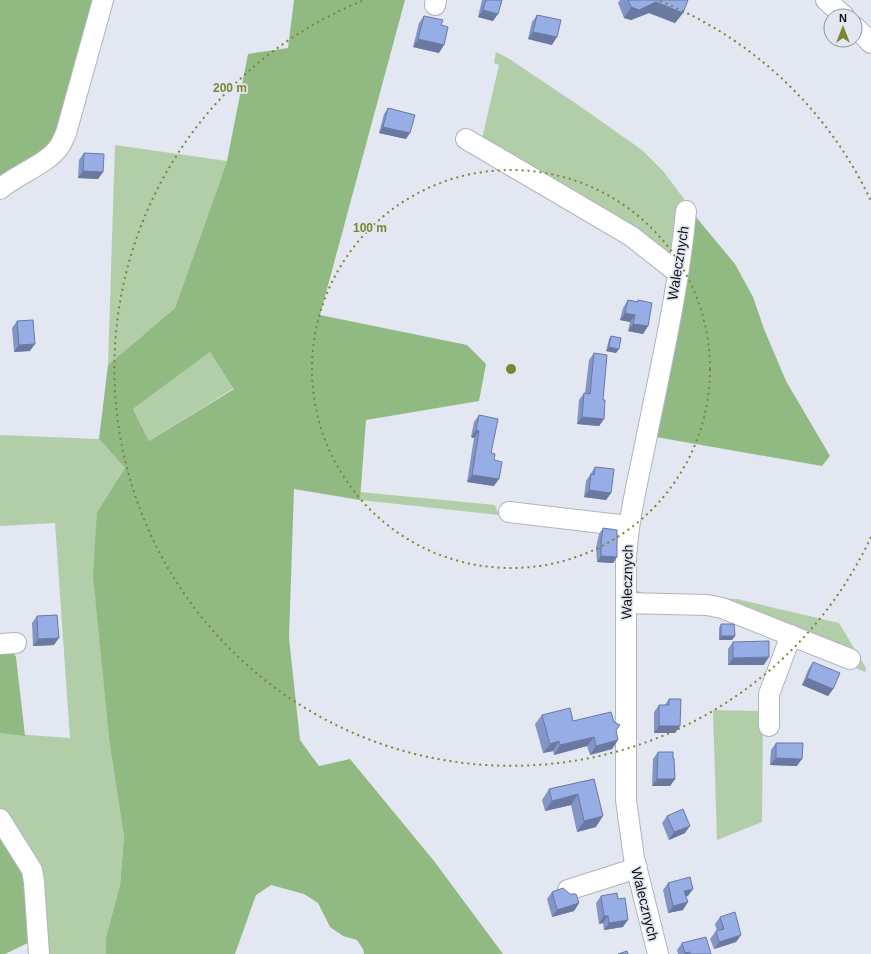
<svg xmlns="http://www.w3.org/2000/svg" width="871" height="954" viewBox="0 0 871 954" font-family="Helvetica,sans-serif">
<rect width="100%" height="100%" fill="#e2e7f1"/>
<g fill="#b1cea8">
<path d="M496 52 508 58 581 107 642 150 663 171 684 199 676 267 481 143 499 65 494 63Z"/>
<path d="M115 145 227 161 175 308 108 365Z"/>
<path d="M210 352 234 388 149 441 133 409Z"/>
<path d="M0 435 99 439 125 468 97 512 110 746 124 837 120 885 106 937V954H42L0 811V733L70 738 55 523 0 526Z"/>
<path d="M650 436 653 437 635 527 632 589 652 596 737 599 839 623 866 668 865 672 851 666 854 658 722 604 710 601 641 600C634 598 632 596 629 589L633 527Z"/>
<path d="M360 492 495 505 499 515 360 500Z"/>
<path d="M713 710 763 711 762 822 717 840Z"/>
</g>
<g fill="#91ba83" fill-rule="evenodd">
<path d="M0 0H99L58 141 0 182Z"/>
<path d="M294 0H405L320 315 467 345 486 364 479 401 366 420 360 500 294 489 289 638 300 740 319 766 350 759 434 861 503 954H364L363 949 357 940 343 936 330 927 318 903 304 894 271 885 256 895 235 954H106V937L120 885 124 837 110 746 93 575 97 512 125 468 99 439 108 365 175 308 227 161 248 54 288 48ZM210 352 234 389 149 441 133 409Z"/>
<path d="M696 217 735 264 753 297 764 329 786 381 830 456 822 466 650 436 690 219Z"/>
<path d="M10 648 16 657 25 736 0 733V650Z"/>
<path d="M0 828 28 873 34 940 5 954H0Z"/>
</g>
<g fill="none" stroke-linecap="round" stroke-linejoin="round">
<defs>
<g id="minor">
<path d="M826 0 844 16"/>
<path d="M435 5 436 0"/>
<path d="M855 27 871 43"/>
<path d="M466 139 631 236 678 273"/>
<path d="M0 189C17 174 46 165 59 147 62 143 64 137 66 133L103 0"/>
<path d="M509 512 628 526"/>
<path d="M626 603 707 605 722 608 850 659"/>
<path d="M0 644 16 643"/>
<path d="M769 726V694L791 635"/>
<path d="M0 819 32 870 34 882 39 954"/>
<path d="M568 890 637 868"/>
<path d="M658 954 634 858 626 800V560C628 519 638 480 646 440 661 365 679 288 686 211"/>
</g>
</defs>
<use href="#minor" stroke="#b0b4bf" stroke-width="22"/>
<use href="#minor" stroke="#fff" stroke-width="20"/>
</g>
<g fill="#8295c6">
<path d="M482 0H502L493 21 478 17Z"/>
<path d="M620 0H688L683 13 675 23 649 13 631 20 624 18 618 3Z"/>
<path d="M537 15 552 45 528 39 532 22Z"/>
<path d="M424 16 441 25 439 53 413 47 419 23Z"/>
<path d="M388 108 406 139 379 133 384 114Z"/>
<path d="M84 153 103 172 98 179 78 178 79 160Z"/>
<path d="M628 300 637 302 638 300 648 326 643 334 628 331 630 322 620 320 623 308Z"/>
<path d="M17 321 30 351 14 352 12 328Z"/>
<path d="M611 336 616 353 606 351 609 339Z"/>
<path d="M594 353 603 400 604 419 599 426 577 424 579 400 584 393H585L589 360Z"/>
<path d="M479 415 491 453 494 460V486L467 482 474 438 471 437 474 422Z"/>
<path d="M595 467 611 493 606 500 584 497 586 481Z"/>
<path d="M603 528 617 557 613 563 597 562 596 548 599 534Z"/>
<path d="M37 616 54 645 33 646 32 623Z"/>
<path d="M721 624 735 636 732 640H719V628Z"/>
<path d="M733 642 764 665H728V649Z"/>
<path d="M813 662 833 689 828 696 802 685 808 670Z"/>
<path d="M669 699 680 726 675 733H654V712L659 705H665Z"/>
<path d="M542 715 573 721 614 722 620 725 616 731 618 740 612 749 590 755 587 746 554 755 553 751 543 753 535 724Z"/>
<path d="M776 743 797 766 770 765 771 750Z"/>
<path d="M658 752 673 758 675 779 670 786H652L653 759Z"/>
<path d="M594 779 596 827 577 832 571 805 545 811 542 800 549 789Z"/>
<path d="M667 816 685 833 669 840 662 823Z"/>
<path d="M668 883 688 896H686L683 910 668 913 663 890Z"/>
<path d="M552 892 579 903 574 911 552 917 547 899Z"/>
<path d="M601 896 623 927 604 930 603 923 599 924 596 903Z"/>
<path d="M720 917 741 935 736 942 714 949 710 939 716 931H717L715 924Z"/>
<path d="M682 943 711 954H678L677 950Z"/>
</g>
<g fill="#6a79a1">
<path d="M656 2 683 13 675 23 649 13 631 20 624 18 631 7Z"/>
<path d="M483 10 498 14 493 21 478 17Z"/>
<path d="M533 32 557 37 552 45 528 39Z"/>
<path d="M418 39 444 45 439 53 413 47Z"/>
<path d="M383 127 410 133 406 139 379 133Z"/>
<path d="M83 171 103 172 98 179 78 178Z"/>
<path d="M625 313 635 315 630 322 620 320Z"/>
<path d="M633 324 648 326 643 334 628 331Z"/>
<path d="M35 344 30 351 14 352 19 345Z"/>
<path d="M609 347 619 349 616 353 606 351Z"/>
<path d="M582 417 604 419 599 426 577 424Z"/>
<path d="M476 430 479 431 474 438 471 437Z"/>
<path d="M472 475 499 479 494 486 467 482Z"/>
<path d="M589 490 611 493 606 500 584 497Z"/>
<path d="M601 556 617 557 613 563 597 562Z"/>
<path d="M721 636H735L732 640H719Z"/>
<path d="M59 638 54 645 33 646 38 639Z"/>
<path d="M769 657 764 665H728L733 658Z"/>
<path d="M807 678 833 689 828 696 802 685Z"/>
<path d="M659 726H680L675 733H654Z"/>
<path d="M594 737 587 746 554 755 560 745Z"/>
<path d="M618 740 612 749 590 755 596 746Z"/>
<path d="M559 741 553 751 543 753 550 744Z"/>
<path d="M776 758 802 759 797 766 770 765Z"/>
<path d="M657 779H675L670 786H652Z"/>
<path d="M578 794 571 805 545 811 552 801Z"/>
<path d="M603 816 596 827 577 832 584 821Z"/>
<path d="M690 826 685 833 669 840 674 832Z"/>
<path d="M693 889 688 896 679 898 684 891Z"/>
<path d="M688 902 683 910 668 913 673 906Z"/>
<path d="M579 903 574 911 552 917 557 910Z"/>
<path d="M604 916H608L603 923 599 924Z"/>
<path d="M628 920 623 927 604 930 609 923Z"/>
<path d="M741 935 736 942 714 949 719 942Z"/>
<path d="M690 952 688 954H684L685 953Z"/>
</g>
<g fill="#97ade6" stroke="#6a79a1">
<path d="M486 0H502L498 14 483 10Z"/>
<path d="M628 0H688L683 13 656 2 639 10 631 7Z"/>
<path d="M537 15 561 20 557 37 533 32Z"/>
<path d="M424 16 443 20 441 25 448 27 444 45 418 39Z"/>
<path d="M388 108 415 115 410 133 383 127Z"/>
<path d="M84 153 104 154 103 172 83 171Z"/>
<path d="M628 300 638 302V300L652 303 648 326 633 324 635 315 625 313Z"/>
<path d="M33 320 35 344 19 345 17 321Z"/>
<path d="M611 336 621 338 619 349 609 347Z"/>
<path d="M594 353 607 355 603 400H605L604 419 582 417 584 393 590 394Z"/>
<path d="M479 415 498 419 491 453 495 454 494 460 502 462 499 479 472 475 479 431 476 430Z"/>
<path d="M595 467 614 469 611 493 589 490 591 474 594 475Z"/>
<path d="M603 528 617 530V557L601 556V542Z"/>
<path d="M57 615 59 638 38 639 37 616Z"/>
<path d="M721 624H734L735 636H721Z"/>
<path d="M769 641V657L733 658V642Z"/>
<path d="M813 662 840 673 833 689 807 678Z"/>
<path d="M669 699H681L680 726H659V705H669Z"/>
<path d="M570 708 573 721 611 712 614 722 620 725 616 730 618 740 596 746 594 737 560 745 559 741 550 744 542 715Z"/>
<path d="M776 743H803L802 759 776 758Z"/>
<path d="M658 752H673V758H674L675 779H657Z"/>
<path d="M594 779 603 816 584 821 578 794 552 801 549 789Z"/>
<path d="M683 809 690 826 674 832 667 816Z"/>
<path d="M690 877 693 889 684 891 688 902 673 906 668 883Z"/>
<path d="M563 888 570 894H576L579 903 557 910 552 892Z"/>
<path d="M617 893 618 899 625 898 628 920 609 923 608 916H604L601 896Z"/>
<path d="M735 912 741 935 719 942 716 931 724 929 720 917Z"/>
<path d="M706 937 711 954H690V952L685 953 682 943Z"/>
<path d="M627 951 628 954H618Z"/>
</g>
<g fill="none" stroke="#7e8531" stroke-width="2" stroke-dasharray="2 4">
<circle cx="511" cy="369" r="199"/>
<path d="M871 537A397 397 0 1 1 362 1M660 1A397 397 0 0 1 871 201"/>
</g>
<g text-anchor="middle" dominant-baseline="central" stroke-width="3.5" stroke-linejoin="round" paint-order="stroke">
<g font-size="14" fill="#0e0f13" stroke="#e2e7f1">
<text transform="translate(678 263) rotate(-81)">Walecznych</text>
<text transform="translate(627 582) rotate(-89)">Walecznych</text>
<text transform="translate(645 904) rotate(76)">Walecznych</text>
</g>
</g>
<circle cx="511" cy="369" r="6" fill="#7e8531" stroke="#e2e7f1" stroke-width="2"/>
<g font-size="12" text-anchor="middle" font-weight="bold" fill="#7e8531" stroke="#e2e7f1" stroke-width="3.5" stroke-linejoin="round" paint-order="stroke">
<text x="230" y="92">200 m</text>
<text x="370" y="232">100 m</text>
</g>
<g transform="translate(843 28)"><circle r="19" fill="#e2e7f1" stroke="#8d9198"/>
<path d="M0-3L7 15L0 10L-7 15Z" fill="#7e8531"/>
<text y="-6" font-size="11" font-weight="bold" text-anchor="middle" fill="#0e0f13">N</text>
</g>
</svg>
